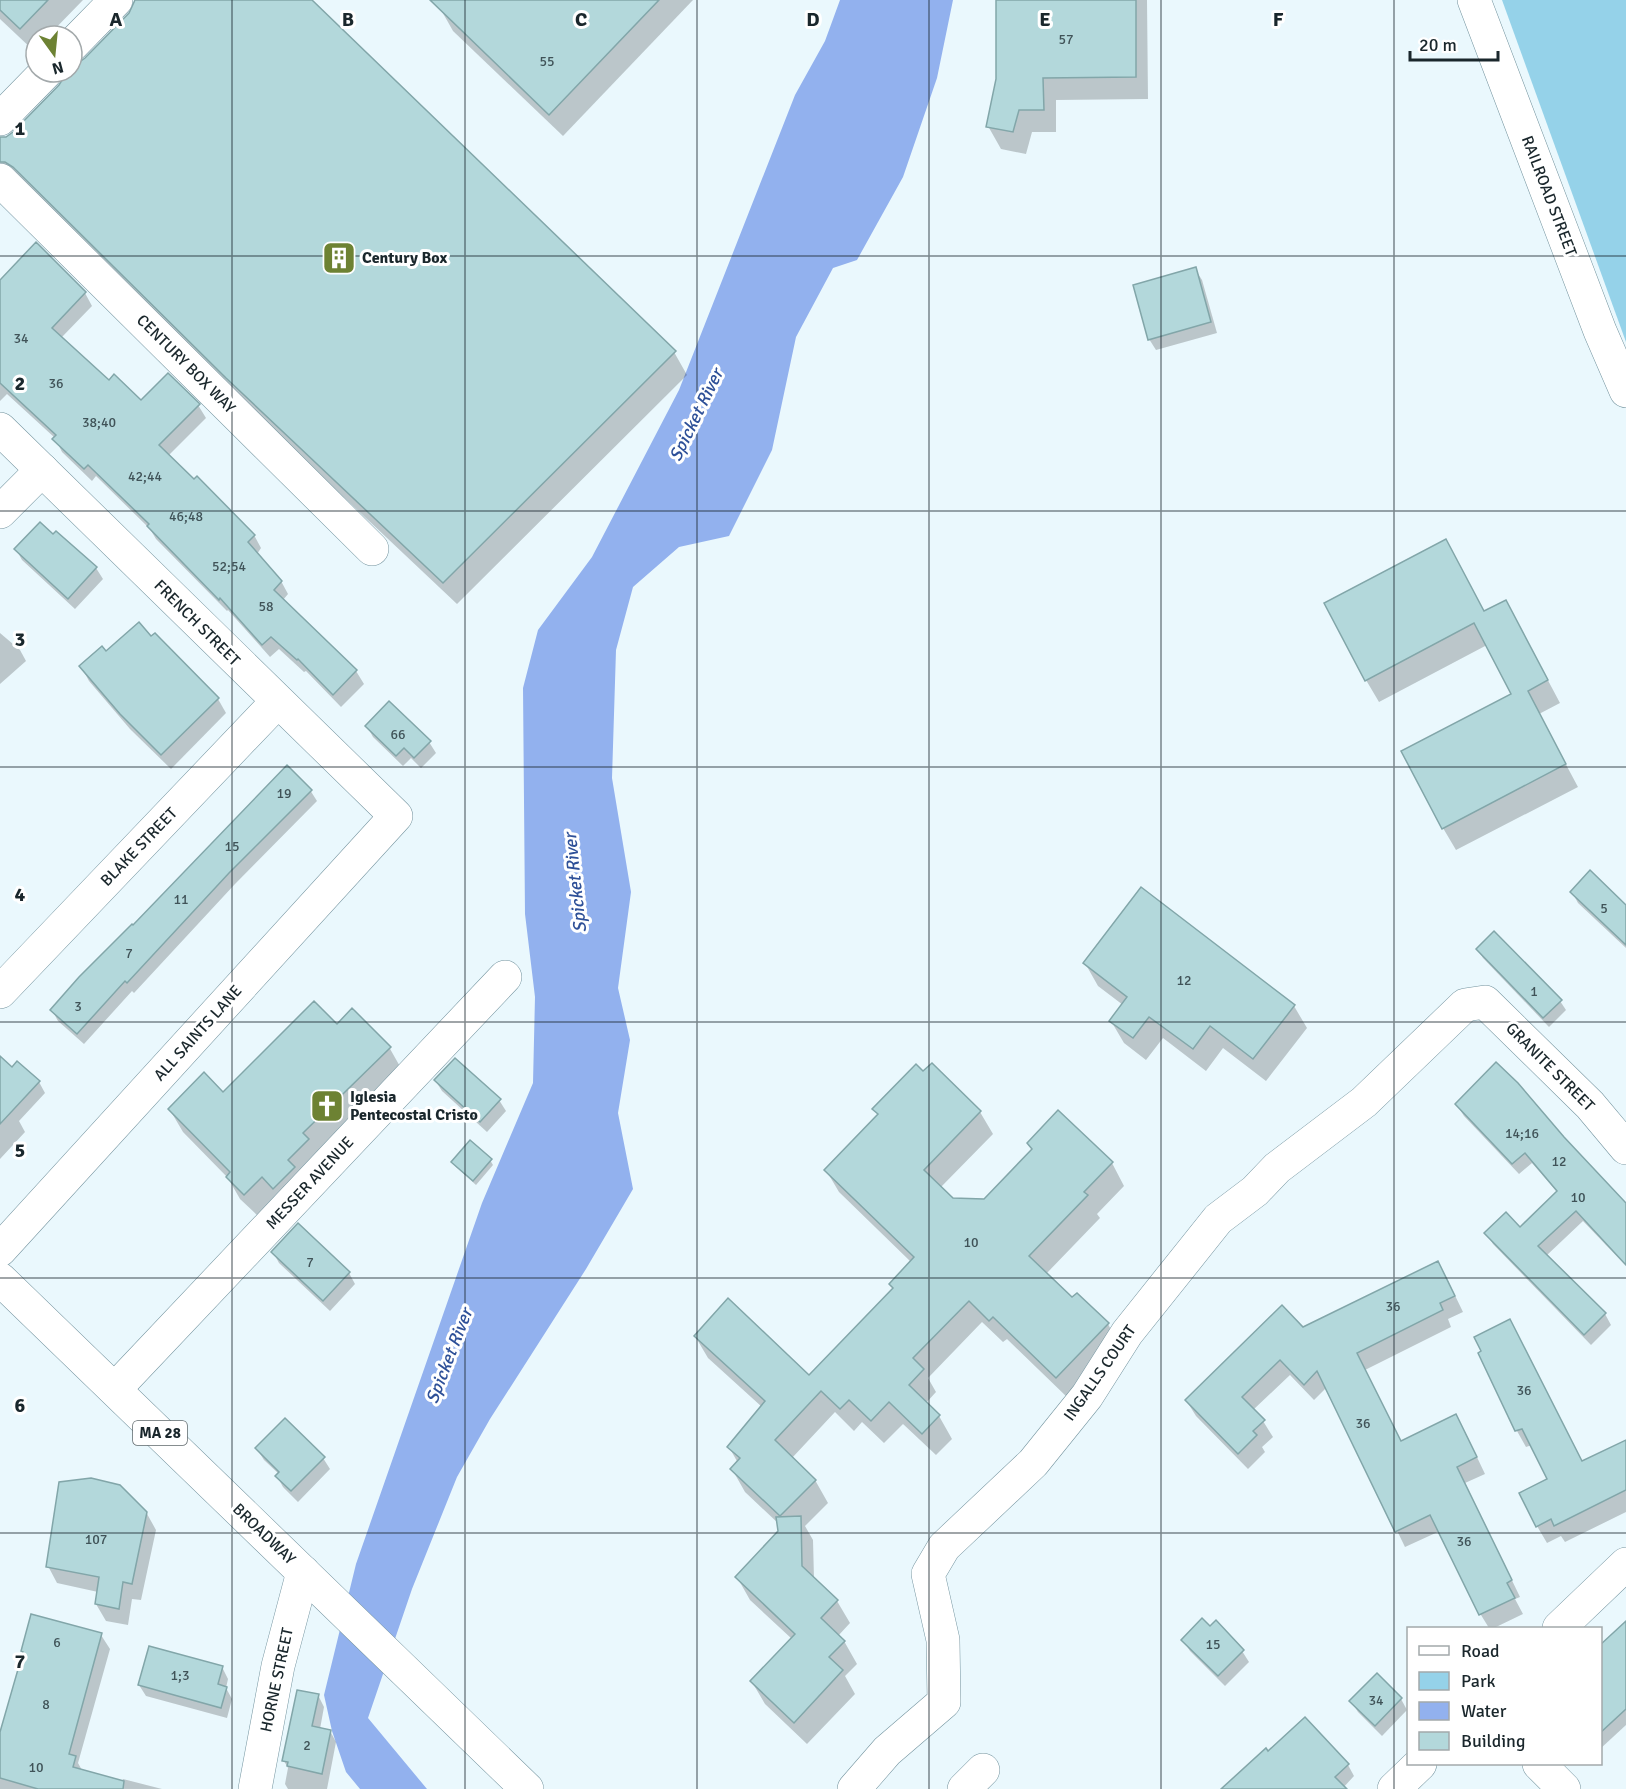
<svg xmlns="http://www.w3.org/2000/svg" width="1626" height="1789" viewBox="0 0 1626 1789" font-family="Signika,sans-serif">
<rect width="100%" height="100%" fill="#eaf8fd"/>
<path fill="#95d2e9" d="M1502 0H1626V342Z"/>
<path fill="#92b1ee" d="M840 0H953L937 78 903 177 857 260 833 268 796 337 772 450 729 536 679 547 633 587 616 650 612 778 631 892 618 988 630 1040 618 1113 633 1189 586 1269 490 1419 457 1477 412 1589 368 1718 427 1789H360L346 1772 332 1731 324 1695 356 1564 482 1203 533 1083 535 997 525 914 523 688 538 630 592 557 679 390 795 95 825 41Z"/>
<g fill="#0003">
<path d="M0 0H83L48 36H36V48L34 51 0 19Z"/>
<path d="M137 0H310L674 352 687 375 457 604 0 173V139H5L14 133 61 86 65 78 66 72H72V65L78 64 86 59 131 14Z"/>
<path d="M448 0H693L563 136 453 31 440 8Z"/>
<path d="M997 0H1147L1148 99 1056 100V132H1032L1026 154 1001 149 988 126 998 79Z"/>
<path d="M1195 269 1202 280 1217 333 1156 350 1149 339Z"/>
<path d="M0 282 85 293 92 306 61 338 109 382 141 402 198 405 206 418 168 456 254 535 261 548 257 554 281 581 288 594 283 600 356 671 364 684 341 707 306 671 304 672 279 649 270 657 228 610 227 611 156 539 150 529 96 476 92 481 62 452 55 438 7 394 0 401Z"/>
<path d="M56 533 96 568 103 579 75 609 22 560 16 549 53 536Z"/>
<path d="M1485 613 1518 624 1560 703 1539 714 1578 787 1456 850 1443 828 1513 694 1487 645 1379 702 1366 680Z"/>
<path d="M0 633 20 650 26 661 0 684Z"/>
<path d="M151 638 218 699 226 713 171 769 130 729 89 681 81 666 106 653Z"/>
<path d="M367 726 429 742 436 753 421 768 411 758 403 766 373 737Z"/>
<path d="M310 790 317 801 235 884 134 993 132 991 84 1044 58 1021 52 1010Z"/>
<path d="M1572 892 1626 907V948L1578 903Z"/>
<path d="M1477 949 1560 1001 1566 1010 1549 1027 1483 958Z"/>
<path d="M1085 963 1294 1006 1307 1028 1266 1081 1223 1048 1206 1071 1163 1038 1146 1060 1124 1043 1111 1021 1123 1005 1098 986Z"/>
<path d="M337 1026 389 1047 402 1070 258 1216 240 1199 228 1178 183 1132 170 1110 223 1094Z"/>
<path d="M435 1080 499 1100 506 1111 487 1132 442 1091Z"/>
<path d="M0 1082H39L45 1093 19 1121 25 1132 0 1159Z"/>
<path d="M1457 1105 1563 1138 1626 1205V1266L1583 1221 1546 1256 1605 1314 1611 1325 1591 1345 1493 1244 1486 1233 1520 1229 1558 1193 1532 1163 1519 1174 1464 1116Z"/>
<path d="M874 1109 980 1112 993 1134 940 1188 952 1200H985L1033 1150 1029 1144 1112 1163 1124 1186 1097 1214 1100 1218 1046 1274 1072 1299 1108 1324 1120 1347 1069 1399 1007 1339 1003 1342 982 1322 928 1378 936 1392 926 1403 939 1416 952 1439 936 1455 903 1424 884 1443 862 1422 854 1431 835 1412 792 1458 815 1480 828 1503 805 1526 813 1540 814 1579 837 1601 850 1623 838 1636 844 1641 857 1664 845 1676 855 1694 807 1744 765 1704 752 1682 792 1639 750 1600 737 1577 780 1532 779 1524 745 1492 732 1469 738 1463 729 1447 762 1407 708 1358 695 1336 809 1377 894 1290 890 1284 911 1262 839 1192 826 1170 878 1116Z"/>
<path d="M490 1160 493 1165 476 1185 456 1167 453 1162Z"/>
<path d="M273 1252 349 1273 355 1284 330 1311 279 1263Z"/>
<path d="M1447 1279 1463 1312 1448 1319 1451 1327 1365 1370 1401 1442 1465 1432 1485 1474 1465 1483 1520 1597 1515 1599 1523 1614 1494 1628H1489L1481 1615 1440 1531 1405 1547 1327 1387 1314 1400 1290 1375 1253 1410 1263 1421 1273 1437 1262 1447 1265 1452 1248 1469 1196 1416 1186 1400 1302 1328Z"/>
<path d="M1480 1354 1583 1463 1626 1442V1512L1565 1542 1561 1536 1547 1543 1537 1526 1549 1479 1532 1445 1526 1447 1517 1431Z"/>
<path d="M257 1449 323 1458 330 1469 298 1502 283 1487 277 1476 279 1474 264 1460Z"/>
<path d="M146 1512 156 1530 141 1600 132 1599 128 1625 106 1621 96 1604 98 1592 57 1583 48 1566Z"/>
<path d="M1626 1623V1725L1600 1749V1647Z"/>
<path d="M101 1635 110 1649 78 1763 83 1772 122 1782 123 1779 162 1789H0V1735L24 1654 22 1651Z"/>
<path d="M1183 1640 1242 1651 1249 1662 1225 1686 1190 1651Z"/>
<path d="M222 1667 228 1679 226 1688 232 1699 227 1718 146 1696 139 1685Z"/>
<path d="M1377 1675 1401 1699 1407 1710 1382 1736 1358 1712 1351 1701Z"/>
<path d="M318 1695 324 1707 320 1729 330 1731 336 1742 327 1789H288L285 1784 288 1768 284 1761Z"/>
<path d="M1268 1753 1348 1765 1354 1776 1342 1789H1229Z"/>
</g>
<g fill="#b3d8db" stroke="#82a6a9" stroke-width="1.5">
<path d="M0 0H48L20 29 0 10Z"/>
<path d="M135 0H312L676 351 443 583 226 378 13 167 5 162H0V137H6L13 132 59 85 64 77V72H72V63H78L85 58 129 13Z"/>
<path d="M430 0H659L549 115Z"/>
<path d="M996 0H1136V77L1043 78 1044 110H1019L1013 132 986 127 996 79Z"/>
<path d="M36 242 86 292 52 328 109 380 114 374 141 400 168 373 200 404 159 445 194 479 197 476 255 535 248 542 282 581 274 590 357 670 333 695 298 659 297 660 271 637 262 645 220 598 219 600 147 526 149 524 88 465 84 469 52 439 56 435 0 383V280Z"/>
<path d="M1196 267 1211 322 1148 340 1133 285Z"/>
<path d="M40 522 53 534 56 531 97 567 68 599 14 549Z"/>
<path d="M1446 539 1484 611 1506 600 1548 680 1528 691 1566 764 1442 829 1401 751 1511 694 1474 623 1365 681 1324 603Z"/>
<path d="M139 622 151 636 155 633 219 698 161 755 120 714 79 666 102 646 106 651Z"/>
<path d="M389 701 431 741 414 758 404 748 396 756 365 726Z"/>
<path d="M287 765 312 790 229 873 127 983 125 981 77 1034 50 1010 79 977 132 924 133 925Z"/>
<path d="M1590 870 1626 905V945L1570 892Z"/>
<path d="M1141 887 1295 1005 1253 1059 1210 1026 1193 1049 1149 1017 1133 1038 1109 1021 1127 997 1083 963Z"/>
<path d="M1494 931 1562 1000 1543 1018 1476 949Z"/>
<path d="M314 1001 337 1024 352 1008 391 1047 303 1133 309 1139 288 1160 295 1167 273 1189 262 1177 244 1195 226 1177 230 1172 168 1109 204 1072 223 1092Z"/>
<path d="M0 1056 12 1067 17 1061 40 1081 0 1124Z"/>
<path d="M455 1058 501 1099 480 1122 434 1080Z"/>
<path d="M1496 1062 1518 1083 1564 1137 1626 1203V1265L1576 1211 1538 1246 1606 1313 1584 1335 1484 1233 1506 1212 1520 1227 1557 1191 1525 1153 1512 1164 1455 1104Z"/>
<path d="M932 1063 981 1111 924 1170 953 1198 984 1199 1032 1149 1027 1143 1058 1110 1113 1162 1084 1192 1088 1195 1029 1256 1072 1297 1077 1293 1109 1323 1056 1378 993 1317 989 1321 969 1301 913 1358 924 1369 909 1385 940 1415 922 1434 889 1402 871 1421 849 1400 840 1409 821 1391 775 1440 816 1480 780 1516 730 1469 740 1458 727 1447 765 1401 694 1336 728 1298 809 1375 893 1288 889 1284 914 1257 824 1170 878 1114 872 1109 916 1064 923 1071Z"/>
<path d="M470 1140 492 1159 473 1181 451 1162Z"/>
<path d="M298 1223 350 1272 323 1301 271 1252Z"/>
<path d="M1438 1261 1455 1296 1440 1303 1443 1310 1357 1353 1401 1441 1456 1414 1477 1457 1457 1467 1512 1580 1507 1583 1515 1598 1479 1615 1430 1515 1395 1532 1317 1371 1304 1385 1280 1360 1242 1397 1265 1420 1253 1431 1257 1435 1238 1454 1185 1400 1282 1305 1303 1327Z"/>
<path d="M1510 1319 1582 1461 1626 1440V1490L1554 1526 1551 1519 1536 1527 1519 1493 1547 1479 1522 1429 1515 1431 1478 1353 1481 1351 1474 1337Z"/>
<path d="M285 1418 325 1457 291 1491 275 1476 279 1472 255 1448Z"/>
<path d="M91 1478 120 1485 147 1512 132 1584 123 1582 119 1609 95 1604 99 1577 46 1567 59 1482Z"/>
<path d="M801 1516 802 1566 838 1600 821 1618 845 1641 829 1657 843 1670 794 1723 750 1681 795 1634 735 1577 778 1531 776 1517Z"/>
<path d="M31 1614 102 1633 69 1754 76 1756 73 1767 124 1781 123 1789H38L0 1778V1732L23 1652 21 1651Z"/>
<path d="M1202 1618 1210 1626 1216 1620 1244 1650 1218 1676 1181 1640Z"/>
<path d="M1626 1621V1709L1600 1733V1645Z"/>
<path d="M149 1646 223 1666 218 1684 227 1687 221 1708 138 1685Z"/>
<path d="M1377 1673 1402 1698 1375 1726 1349 1701Z"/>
<path d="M297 1690 319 1694 312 1726 331 1730 322 1774 287 1766 288 1762 282 1761Z"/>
<path d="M1305 1717 1349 1764 1335 1777 1347 1789H1221L1266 1748 1268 1751Z"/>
</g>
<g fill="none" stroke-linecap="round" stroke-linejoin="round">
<defs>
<g id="minor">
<path d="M72 45 116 0"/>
<path d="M0 119 46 72"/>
<path d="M0 180 372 549"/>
<path d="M0 429 396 816 0 1250"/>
<path d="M0 512 42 470"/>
<path d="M0 992 277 702"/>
<path d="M115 1389 505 977"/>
<path d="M1559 1628 1626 1564"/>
<path d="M1539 1764 1564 1789"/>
<path d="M255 1789 278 1666 303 1572"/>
<path d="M854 1789 887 1751 944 1702 943 1640 928 1574 944 1547 1033 1463 1087 1396 1127 1333 1218 1219 1255 1191 1277 1168 1364 1102 1465 1005 1485 1002 1590 1105 1626 1148"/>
<path d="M964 1789 983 1770"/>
<path d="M1394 1789 1420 1764"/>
</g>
<g id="major">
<path d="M1474 0 1600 331 1626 391"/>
<path d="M0 1279 527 1789"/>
</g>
</defs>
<use href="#minor" stroke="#74949f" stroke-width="34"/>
<use href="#major" stroke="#74949f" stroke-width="34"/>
<use href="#minor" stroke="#fff" stroke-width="33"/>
<use href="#major" stroke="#fff" stroke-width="33"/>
</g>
<path fill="none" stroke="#1a272c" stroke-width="1.5" stroke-opacity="0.55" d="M232 0V1789M465 0V1789M697 0V1789M929 0V1789M1161 0V1789M1394 0V1789M0 256H1626M0 511H1626M0 767H1626M0 1022H1626M0 1278H1626M0 1533H1626"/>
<defs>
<symbol id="building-square" viewBox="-11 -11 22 22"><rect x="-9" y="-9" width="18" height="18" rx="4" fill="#6d8233" stroke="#fff"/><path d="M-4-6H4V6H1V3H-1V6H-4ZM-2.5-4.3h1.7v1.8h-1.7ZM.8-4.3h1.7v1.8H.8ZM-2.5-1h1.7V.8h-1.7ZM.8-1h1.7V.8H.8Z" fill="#fff"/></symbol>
<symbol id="church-square" viewBox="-11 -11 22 22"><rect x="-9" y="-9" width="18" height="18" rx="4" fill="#6d8233" stroke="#fff"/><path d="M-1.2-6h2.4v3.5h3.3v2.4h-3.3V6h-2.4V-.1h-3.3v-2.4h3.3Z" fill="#fff"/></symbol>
</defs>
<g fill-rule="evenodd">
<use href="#building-square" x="320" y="239" width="38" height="38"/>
<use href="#church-square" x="308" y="1087" width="38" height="38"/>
</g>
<g text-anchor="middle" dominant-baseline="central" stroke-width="6" stroke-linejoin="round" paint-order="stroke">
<g font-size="14" fill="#405358">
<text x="1066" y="39">57</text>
<text x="547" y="61">55</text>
<text x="21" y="338">34</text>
<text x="56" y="383">36</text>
<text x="99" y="422">38;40</text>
<text x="145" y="476">42;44</text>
<text x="186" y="516">46;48</text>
<text x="229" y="566">52;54</text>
<text x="266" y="606">58</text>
<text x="398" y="734">66</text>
<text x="284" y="793">19</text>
<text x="232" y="846">15</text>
<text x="181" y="899">11</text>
<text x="1604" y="908">5</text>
<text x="129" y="953">7</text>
<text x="1184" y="980">12</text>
<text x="1534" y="991">1</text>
<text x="78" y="1006">3</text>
<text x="1522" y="1133">14;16</text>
<text x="1559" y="1161">12</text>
<text x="1578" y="1197">10</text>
<text x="971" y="1242">10</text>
<text x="310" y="1262">7</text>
<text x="1393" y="1306">36</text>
<text x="1524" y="1390">36</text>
<text x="1363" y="1423">36</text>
<text x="96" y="1539">107</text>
<text x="1464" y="1541">36</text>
<text x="57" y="1642">6</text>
<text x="1213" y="1644">15</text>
<text x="180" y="1675">1;3</text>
<text x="1376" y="1700">34</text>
<text x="46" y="1704">8</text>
<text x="307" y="1745">2</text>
<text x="36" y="1767">10</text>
</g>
<rect fill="#fff" stroke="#5f686b" stroke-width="1.5" x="133" y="1421" width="54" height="24" rx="4.5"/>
<g font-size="15" font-weight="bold" fill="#1a272c">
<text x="160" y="1433">MA 28</text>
</g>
<g font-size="16" fill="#1a272c" stroke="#fff">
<text transform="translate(1549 196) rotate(69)">RAILROAD STREET</text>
<text transform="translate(186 364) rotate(45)">CENTURY BOX WAY</text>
<text transform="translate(197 623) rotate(45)">FRENCH STREET</text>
<text transform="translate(139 847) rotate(-46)">BLAKE STREET</text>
<text transform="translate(198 1033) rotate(-48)">ALL SAINTS LANE</text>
<text transform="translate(1550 1067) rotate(45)">GRANITE STREET</text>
<text transform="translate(310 1183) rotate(-47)">MESSER AVENUE</text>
<text transform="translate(1100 1373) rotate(-55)">INGALLS COURT</text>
<text transform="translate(264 1534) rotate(44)">BROADWAY</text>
<text transform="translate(277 1680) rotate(-78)">HORNE STREET</text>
</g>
<g font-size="16" font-weight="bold" fill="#1a272c" stroke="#fff" text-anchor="start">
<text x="362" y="258">Century Box</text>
<text x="350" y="1097">Iglesia<tspan x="350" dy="18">Pentecostal Cristo</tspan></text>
</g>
<g font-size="18" font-style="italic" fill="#2e5098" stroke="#fff">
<text transform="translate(696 415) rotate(-64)">Spicket River</text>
<text transform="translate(575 883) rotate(-96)">Spicket River</text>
<text transform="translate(449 1356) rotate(-69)">Spicket River</text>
</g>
</g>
<g font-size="20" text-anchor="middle" font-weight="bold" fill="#1a272c" stroke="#fff" stroke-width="6" stroke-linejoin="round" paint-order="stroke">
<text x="116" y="26">A</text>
<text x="348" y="26">B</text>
<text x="581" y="26">C</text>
<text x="813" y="26">D</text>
<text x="1045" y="26">E</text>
<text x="1278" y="26">F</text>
<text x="20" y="135">1</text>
<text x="20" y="390">2</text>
<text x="20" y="646">3</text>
<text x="20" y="901">4</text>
<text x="20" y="1157">5</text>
<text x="20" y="1412">6</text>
<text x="20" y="1668">7</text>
</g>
<rect x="1407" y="1627" width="195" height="138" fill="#ffffff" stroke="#a3a9ab" stroke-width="1.5"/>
<rect x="1419" y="1646" width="30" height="9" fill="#ffffff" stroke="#a3a9ab" stroke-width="1.5"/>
<text x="1461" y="1657" font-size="18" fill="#1a272c">Road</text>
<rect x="1419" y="1672" width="30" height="18" fill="#95d2e9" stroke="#a3a9ab" stroke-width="1.5"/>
<text x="1461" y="1687" font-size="18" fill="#1a272c">Park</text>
<rect x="1419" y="1702" width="30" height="18" fill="#92b1ee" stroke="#a3a9ab" stroke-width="1.5"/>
<text x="1461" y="1717" font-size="18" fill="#1a272c">Water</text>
<rect x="1419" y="1732" width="30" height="18" fill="#b3d8db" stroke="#a3a9ab" stroke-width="1.5"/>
<text x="1461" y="1747" font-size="18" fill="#1a272c">Building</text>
<g transform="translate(54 54) rotate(165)"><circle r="28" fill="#ffffff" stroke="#a3a9ab" stroke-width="1.5"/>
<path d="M0-4.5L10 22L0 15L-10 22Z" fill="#6d8233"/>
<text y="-9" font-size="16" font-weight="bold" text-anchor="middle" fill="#1a272c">N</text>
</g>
<path d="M1410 51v9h88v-9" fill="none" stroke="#1a272c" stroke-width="3"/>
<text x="1419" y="51" font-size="18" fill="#1a272c" stroke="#ffffff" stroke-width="4.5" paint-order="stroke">20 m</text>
</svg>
